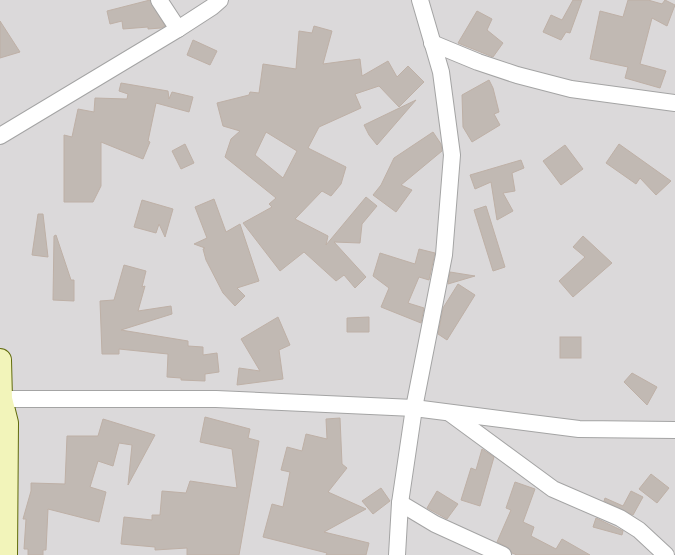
<svg xmlns="http://www.w3.org/2000/svg" width="675" height="555" viewBox="0 0 675 555" font-family="Jost,sans-serif">
<rect width="100%" height="100%" fill="#edeae3"/>
<rect fill="#dbd9da" x="0" y="0" width="675" height="555"/>
<g fill="#c1b9b3" stroke="#beb0a6" fill-rule="evenodd">
<path d="M150 0 165 26 161 28 148 29V27L123 29 122 21 110 24 107 11Z"/>
<path d="M573 0H582L570 33 566 32 561 40 543 32 551 15 562 20Z"/>
<path d="M628 0H648L662 4 665 0 675 5 667 26 652 18 640 64 666 71 660 88 625 78 628 67 590 59 600 11 623 17Z"/>
<path d="M477 11 492 19 487 30 503 43 493 57 458 43Z"/>
<path d="M0 21 20 52 0 58Z"/>
<path d="M314 26 332 31 323 64 360 59 362 76 388 61 397 77 408 66 424 82 399 107 379 86 355 94 361 108 319 127 308 148 346 167 341 184 331 196 322 191 295 219 328 236 326 245 366 197 377 206 362 224 360 243 334 242 366 277 355 288 344 275 336 281 304 252 280 271 243 223 272 207 269 204 276 198 225 157 231 139 240 131 223 126 217 103 249 95 250 92 259 93 263 64 296 69 299 31 312 33ZM266 132 297 151 283 178 255 155Z"/>
<path d="M193 40 217 51 210 65 187 55Z"/>
<path d="M489 80 493 88 499 112 494 114 500 125 472 142 463 127 462 95Z"/>
<path d="M121 83 168 91 169 99 172 92 193 97 189 112 156 103 148 141 150 142 143 159 101 142V186L93 202H64V135L72 137 78 109 94 112 95 98 127 99 128 94 119 91Z"/>
<path d="M416 100 377 145 369 135 364 125Z"/>
<path d="M433 132 441 144 442 151 401 185 412 190 396 212 373 195 381 185 394 158Z"/>
<path d="M185 144 194 163 181 169 172 151Z"/>
<path d="M619 144 671 181 656 195 640 178 636 184 606 163Z"/>
<path d="M565 145 583 169 561 185 543 161Z"/>
<path d="M521 160 524 168 512 173 515 191 503 193 513 211 497 220 491 182 475 189 470 175Z"/>
<path d="M214 199 226 232 240 224 259 281 237 288 245 296 235 306 223 293 206 260 203 249 205 248 194 244 207 238 195 207Z"/>
<path d="M142 200 173 209 165 237 159 224 156 233 134 227Z"/>
<path d="M486 206 505 267 493 271 474 210Z"/>
<path d="M38 214H43L48 257 32 255Z"/>
<path d="M56 235 71 280H74V301L53 300 54 236Z"/>
<path d="M583 236 612 263 573 297 559 281 585 257 573 247Z"/>
<path d="M419 249 435 253 429 280 419 277 408 303 424 308 421 323 381 307 389 288 373 276 380 253 415 264Z"/>
<path d="M124 265 146 271 142 287 145 286 138 311 171 306 172 314 121 330 188 341V346L203 347V355L217 353 219 372 205 374V381L181 380V378L167 377 168 354 119 349V354H102L100 301 114 300Z"/>
<path d="M450 272 475 276 448 284Z"/>
<path d="M458 284 475 295 447 340 438 334 443 308Z"/>
<path d="M278 317 290 345 279 350 283 379 237 385 239 368 260 371 241 339Z"/>
<path d="M369 317V332H347V318Z"/>
<rect x="560" y="337" width="21" height="21"/>
<path d="M632 373 657 387 647 405 624 382Z"/>
<path d="M205 417 250 429 248 438 259 441 239 555H187V548L155 550V547L121 544 124 517 152 520V515H160L162 491 186 493 190 481 237 488 232 449 200 442Z"/>
<path d="M340 418 342 464 347 468 328 492 366 509 324 532 369 543 366 555H326L327 553 263 537 272 504 283 507 290 472 281 470 287 447 302 451 306 434 327 439 326 419Z"/>
<path d="M103 419 155 435 128 485 132 445 119 443 113 466 98 461 90 487 106 492 99 522 48 509 46 550H43V555H28V549H24L26 519H23L31 491V483L65 484 67 436H98Z"/>
<path d="M482 449 494 457 480 506 461 500 471 468 476 470Z"/>
<path d="M651 474 669 488 657 503 639 489Z"/>
<path d="M515 482 535 489 523 522 534 527 531 536 556 549 562 539 590 555H517L512 553 507 547 497 542 511 510 506 508Z"/>
<path d="M381 488 390 501 373 514 362 501Z"/>
<path d="M437 491 458 504 447 519 427 508Z"/>
<path d="M631 491 643 497 633 515 604 501 605 498 623 506Z"/>
<path d="M596 518 623 531 622 535 593 527Z"/>
</g>
<g fill="none" stroke-linecap="round" stroke-linejoin="round">
<defs>
<g id="street">
<path d="M159 0 178 29"/>
<path d="M432 43 478 62 517 75 571 89 675 103"/>
<path d="M0 136 178 29 212 7 220 0"/>
<path d="M1 399H216L414 408 579 429 675 430"/>
<path d="M451 414 553 489 620 518 639 530 666 555"/>
<path d="M400 503 435 524 503 555"/>
<path d="M397 555 400 503 414 408 444 255 452 155 441 72 420 0"/>
</g>
<path id="secondary" d="M0 360 1 399 7 423 6 555"/>
</defs>
<use href="#street" stroke="#a4a4a4" stroke-width="18"/>
<use href="#secondary" stroke="#616b0c" stroke-width="24"/>
<use href="#street" stroke="#fff" stroke-width="16"/>
<use href="#secondary" stroke="#f2f4ba" stroke-width="22"/>
</g>
</svg>
